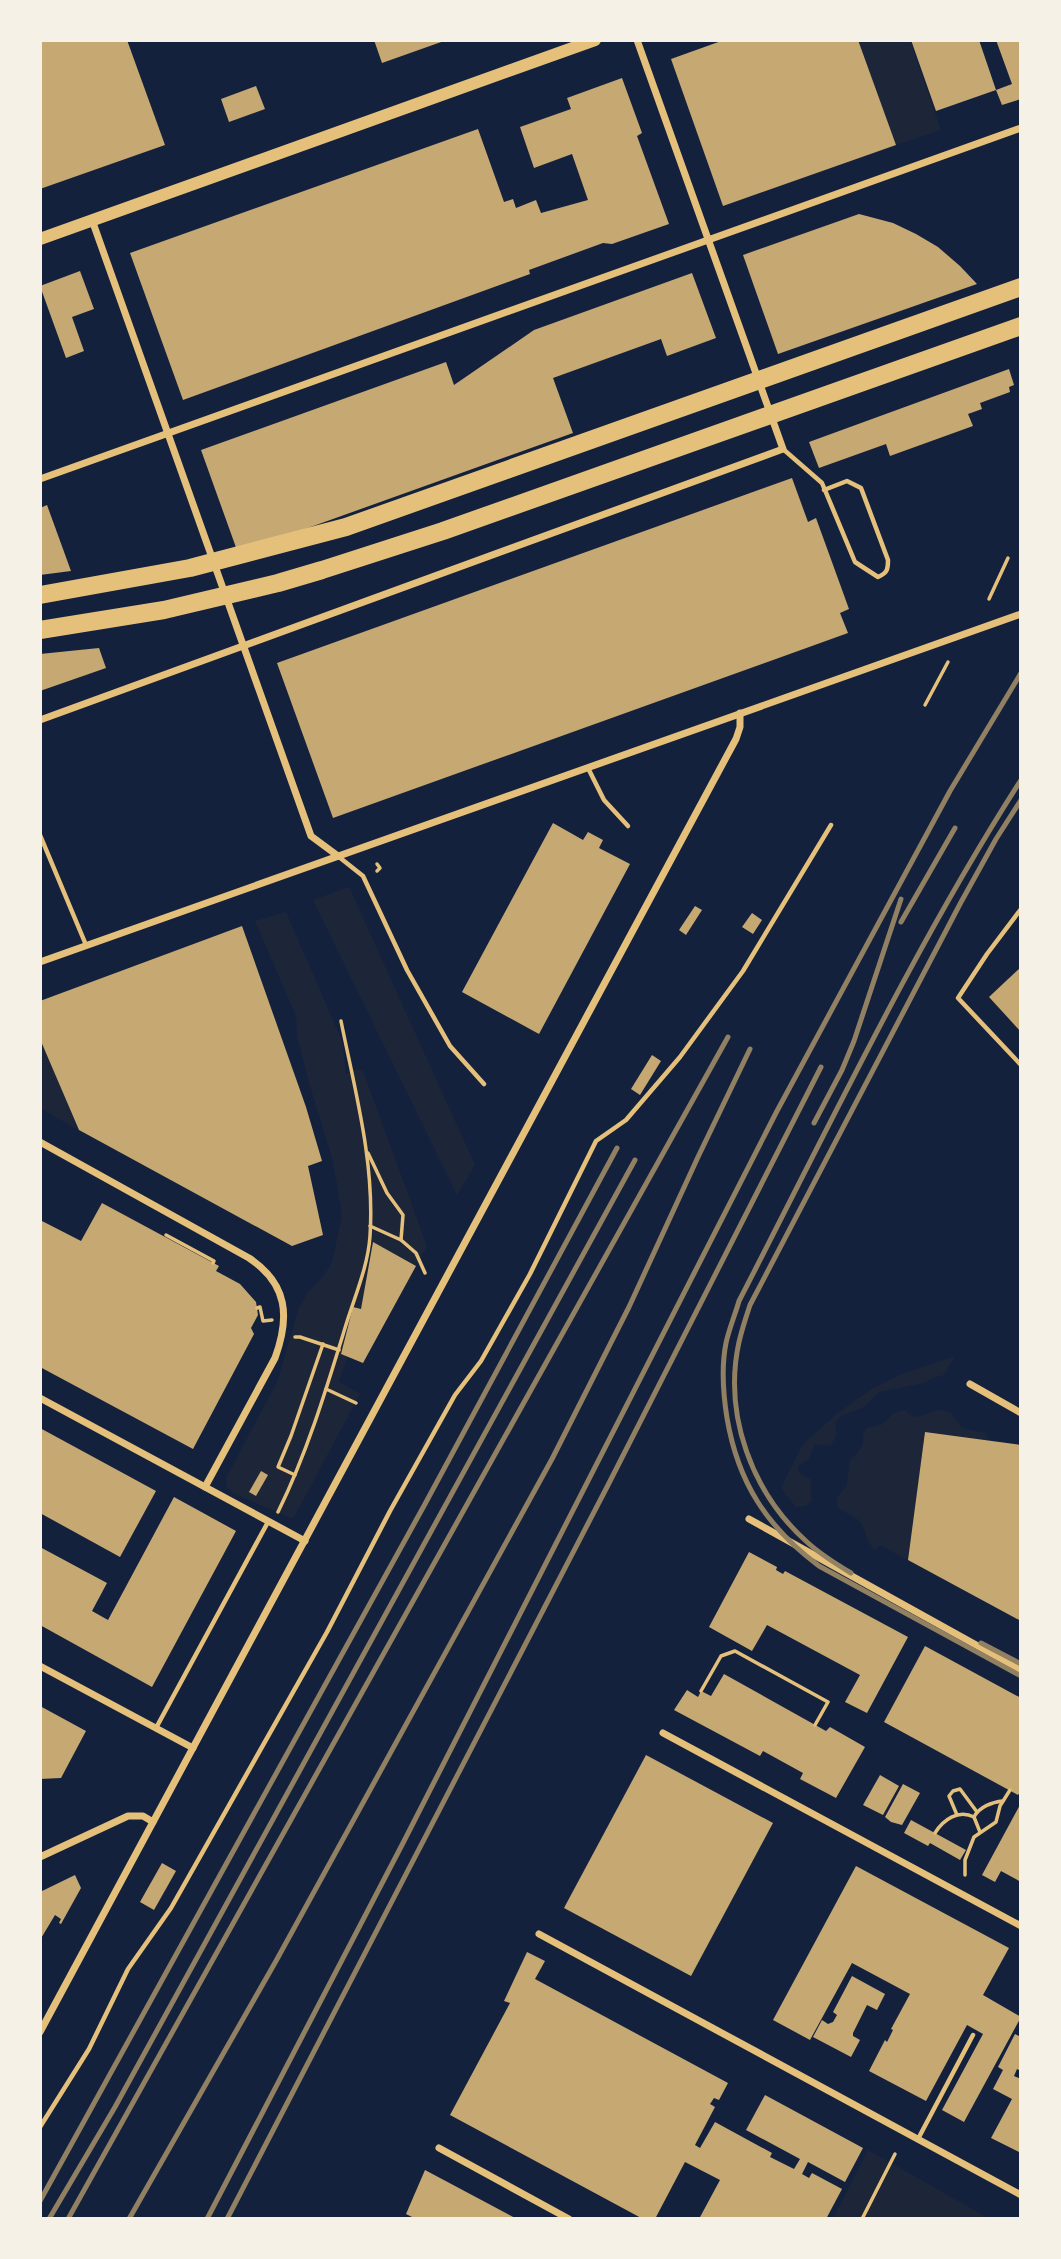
<svg xmlns="http://www.w3.org/2000/svg" width="1061" height="2259" viewBox="0 0 1061 2259" font-family="Montserrat,sans-serif">
<rect width="100%" height="100%" fill="#14213d"/>
<g fill="#1d2539">
<path d="M858 40H910L941 130 896 145Z"/>
<path d="M349 887 475 1165 457 1195 313 900Z"/>
<path d="M286 912 342 1041 346 1074 358 1069 363 1071 427 1246 416 1266 374 1243C366 1290 356 1336 339 1382L360 1394 293 1519 233 1493 227 1487 226 1478 278 1380 298 1310 309 1291 322 1278 332 1263 342 1215 333 1161 310 1086 297 1036 296 1016 255 921Z"/>
<path d="M40 1039H42L78 1130 40 1108Z"/>
<path d="M955 1356 944 1375 932 1378 924 1383 879 1392 864 1407 841 1416 835 1423 836 1435 831 1446 815 1444 808 1460 798 1466 799 1473 810 1479 812 1501 806 1506 796 1507 781 1488 803 1444 838 1413 873 1388 902 1374Z"/>
<path d="M905 1410C917 1423 924 1413 938 1410 940 1410 948 1412 950 1412L962 1428 985 1433 988 1440 925 1432 908 1560 880 1545 875 1550C866 1542 867 1532 861 1523 855 1515 843 1513 837 1506V1498L847 1485 850 1460C859 1452 865 1446 863 1434L867 1428 881 1425 894 1413Z"/>
<path d="M868 2150 990 2219H833Z"/>
</g>
<g fill="#c6a872">
<path d="M40 40H127L165 145 40 189Z"/>
<path d="M374 40H444V41L382 63Z"/>
<path d="M724 40H858L896 145 723 206 671 59Z"/>
<path d="M911 40H979L996 90 1012 84 996 40H1021V99L1002 105 996 90 936 111Z"/>
<path d="M622 78 642 133 637 136 669 224 612 244 603 243 529 270 530 274 183 400 130 253 478 129 504 202 513 199 516 208 536 200 541 213 588 200 572 154 534 168 520 127 571 109 567 98Z"/>
<path d="M256 86 265 109 229 122 221 99Z"/>
<path d="M859 214 893 223 916 234 938 247 960 266 977 284 778 354 743 255Z"/>
<path d="M80 271 94 309 72 317 84 351 66 358 40 286Z"/>
<path d="M692 273 716 338 667 356 661 339 553 378 573 433 238 553 201 450 446 362 454 385 534 330Z"/>
<path d="M1009 369 1014 385 1009 387 1010 392 980 403 982 409 968 414 973 426 890 456 886 444 819 468 809 442Z"/>
<path d="M792 478 808 522 816 518 849 609 840 613 848 633 333 818 277 663Z"/>
<path d="M47 505 71 571 40 575V508Z"/>
<path d="M99 648 106 668 40 691V654Z"/>
<path d="M553 823 583 840 588 832 603 840 599 848 630 864 539 1034 462 992Z"/>
<path d="M695 906 702 910 686 935 679 930Z"/>
<path d="M752 913 762 920 753 934 742 927Z"/>
<path d="M242 926 306 1107 322 1161 308 1166 323 1235 292 1246 79 1130 40 1039V1001Z"/>
<path d="M1021 967V1032L989 997Z"/>
<path d="M652 1055 661 1061 640 1095 631 1089Z"/>
<path d="M102 1203 219 1266 216 1271 240 1284 256 1302 258 1315 251 1328 254 1334 193 1449 40 1367V1220L81 1241Z"/>
<path d="M373 1242 416 1266 363 1363 341 1354 353 1307 361 1309Z"/>
<path d="M40 1428 156 1491 120 1557 40 1513Z"/>
<path d="M925 1432 1021 1445V1621L908 1560Z"/>
<path d="M261 1471 268 1475 256 1496 249 1492Z"/>
<path d="M174 1497 236 1531 152 1687 40 1625V1547L107 1583 92 1611 108 1620Z"/>
<path d="M749 1552 777 1567 776 1570 783 1574 785 1571 908 1637 867 1713 845 1702 860 1675 767 1625 752 1651 709 1627Z"/>
<path d="M925 1646 1021 1698V1791L1018 1795 884 1722Z"/>
<path d="M724 1674 826 1731 830 1727 865 1747 836 1798 800 1779 803 1773 763 1751 760 1756 674 1710 687 1690 698 1697 701 1691 711 1696Z"/>
<path d="M40 1706 86 1731 61 1778 40 1779Z"/>
<path d="M646 1755 773 1823 691 1976 564 1908Z"/>
<path d="M880 1775 899 1786 883 1815 863 1805Z"/>
<path d="M903 1784 920 1793 902 1825 891 1822 885 1817Z"/>
<path d="M1021 1803V1882L1001 1871 995 1882 982 1875Z"/>
<path d="M911 1820 966 1850 960 1860 930 1843 928 1846 904 1833Z"/>
<path d="M162 1863 176 1871 154 1910 140 1902Z"/>
<path d="M856 1866 1009 1948 983 1995 1021 2017 964 2122 942 2110 983 2034 967 2025 926 2101 869 2071 885 2040 887 2042 893 2030 891 2029 910 1994 852 1963 810 2040 773 2020Z"/>
<path d="M75 1875 81 1888 61 1924 59 1923 61 1919 55 1915 40 1940V1892Z"/>
<path d="M527 1952 545 1961 535 1979 728 2083 719 2100 714 2098 710 2104 715 2107 695 2145 700 2148 715 2122 772 2153 770 2157 794 2169 800 2159 746 2130 765 2095 863 2148 845 2182 808 2162 802 2174 809 2178 812 2173 842 2189 826 2219H699L720 2180 685 2162 655 2219H643L450 2115 510 2003 504 2001Z"/>
<path d="M852 1976 885 1994 877 2010 867 2005 853 2033V2036L860 2040 851 2057 813 2037 822 2020 828 2024 833 2022 837 2015 833 2012Z"/>
<path d="M1015 2034 1021 2037V2071L1017 2069 1014 2076 1021 2079V2153L991 2138 1012 2099 993 2089 1003 2070 998 2067Z"/>
<path d="M425 2170 517 2219H416L406 2214Z"/>
</g>
<g fill="none" stroke-linecap="round" stroke-linejoin="round">
<g stroke="#e5c07b" stroke-width="3.5">
<path d="M989 599 1008 558"/>
<path d="M925 705 948 662"/>
<path d="M377 871 380 868 377 864"/>
<path d="M368 1153 387 1193 403 1215 401 1240 370 1226"/>
<path d="M166 1235 214 1261 213 1263"/>
<path d="M401 1240 416 1253 425 1273"/>
<path d="M257 1308 260 1307 263 1321 272 1320"/>
<path d="M295 1337H300L339 1350"/>
<path d="M326 1389 356 1403"/>
<path d="M295 1475 278 1467 291 1436 323 1344"/>
<path d="M278 1512C307 1453 326 1390 345 1328 354 1298 368 1267 370 1236 375 1163 355 1091 341 1021"/>
<path d="M701 1691 721 1656 735 1651 828 1702 815 1725"/>
<path d="M957 1815 949 1796 953 1791 960 1789 977 1812"/>
<path d="M980 1832 974 1817C979 1807 992 1802 1003 1801"/>
<path d="M935 1833C943 1820 958 1809 974 1817"/>
<path d="M965 1875V1860L974 1837 996 1822 1000 1806 1010 1790"/>
<path d="M862 2219 895 2154"/>
</g>
<g stroke="#e5c07b" stroke-width="4.5">
<path d="M783 449 822 483 855 562 878 577C887 573 888 570 888 560L861 488 847 481 824 490"/>
<path d="M588 768 604 800 628 826"/>
<path d="M40 835 86 945"/>
<path d="M339 857 363 876 407 970 450 1046 484 1084"/>
<path d="M1021 909 987 954 958 998 1021 1065"/>
<path d="M156 1728 268 1522"/>
<path d="M40 2127 89 2049 128 1969 171 1908 327 1632 390 1511 455 1395 481 1361 530 1274 596 1141 626 1120 680 1057 743 971 831 825"/>
<path d="M918 2139 973 2035"/>
</g>
<g stroke="#e5c07b" stroke-width="7">
<path d="M92 220 311 836 338 856"/>
<path d="M40 479 1021 128"/>
<path d="M40 720 783 449 637 40"/>
<path d="M40 962 1021 614"/>
<path d="M40 1142 249 1258C288 1284 290 1317 275 1358L205 1487"/>
<path d="M970 1384 1021 1413"/>
<path d="M40 1398 305 1541"/>
<path d="M749 1519 1021 1670"/>
<path d="M40 1666 193 1748"/>
<path d="M663 1733 1021 1926"/>
<path d="M40 1857 128 1816H143L153 1822"/>
<path d="M539 1934 1021 2195"/>
<path d="M40 2032 736 739 740 727V713"/>
<path d="M439 2148 569 2219"/>
</g>
<path stroke="#e5c07b" stroke-width="12" d="M40 239 595 40"/>
<g stroke="#e5c07b" stroke-width="18">
<path d="M40 595 190 568 346 527 1021 287"/>
<path d="M40 630 164 610 278 583 322 570 443 531 1021 326"/>
</g>
<g stroke="#918062" stroke-width="5">
<path d="M1021 780C915 945 829 1127 739 1301 735 1315 729 1329 726 1343 721 1368 723 1393 727 1418 738 1483 767 1527 819 1566L1021 1676"/>
<path d="M901 922 955 828"/>
<path d="M814 1123 842 1070 854 1041 901 899"/>
<path d="M851 1573C836 1564 820 1554 807 1542 752 1493 723 1415 739 1342 742 1329 746 1317 750 1305L960 904 996 839 1021 800"/>
<path d="M981 1643 1021 1664"/>
<path d="M40 2201 425 1504 617 1148"/>
<path d="M49 2219 115 2107 635 1160"/>
<path d="M68 2219 728 1037"/>
<path d="M129 2219 276 1961 552 1459 629 1307 698 1157 750 1049"/>
<path d="M207 2219 403 1843 777 1111 950 791 1021 673"/>
<path d="M227 2219 607 1487 821 1067"/>
</g>
</g>
<rect width="1061" height="2259" fill="none" stroke="#f6f1e7" stroke-width="84"/>
</svg>
